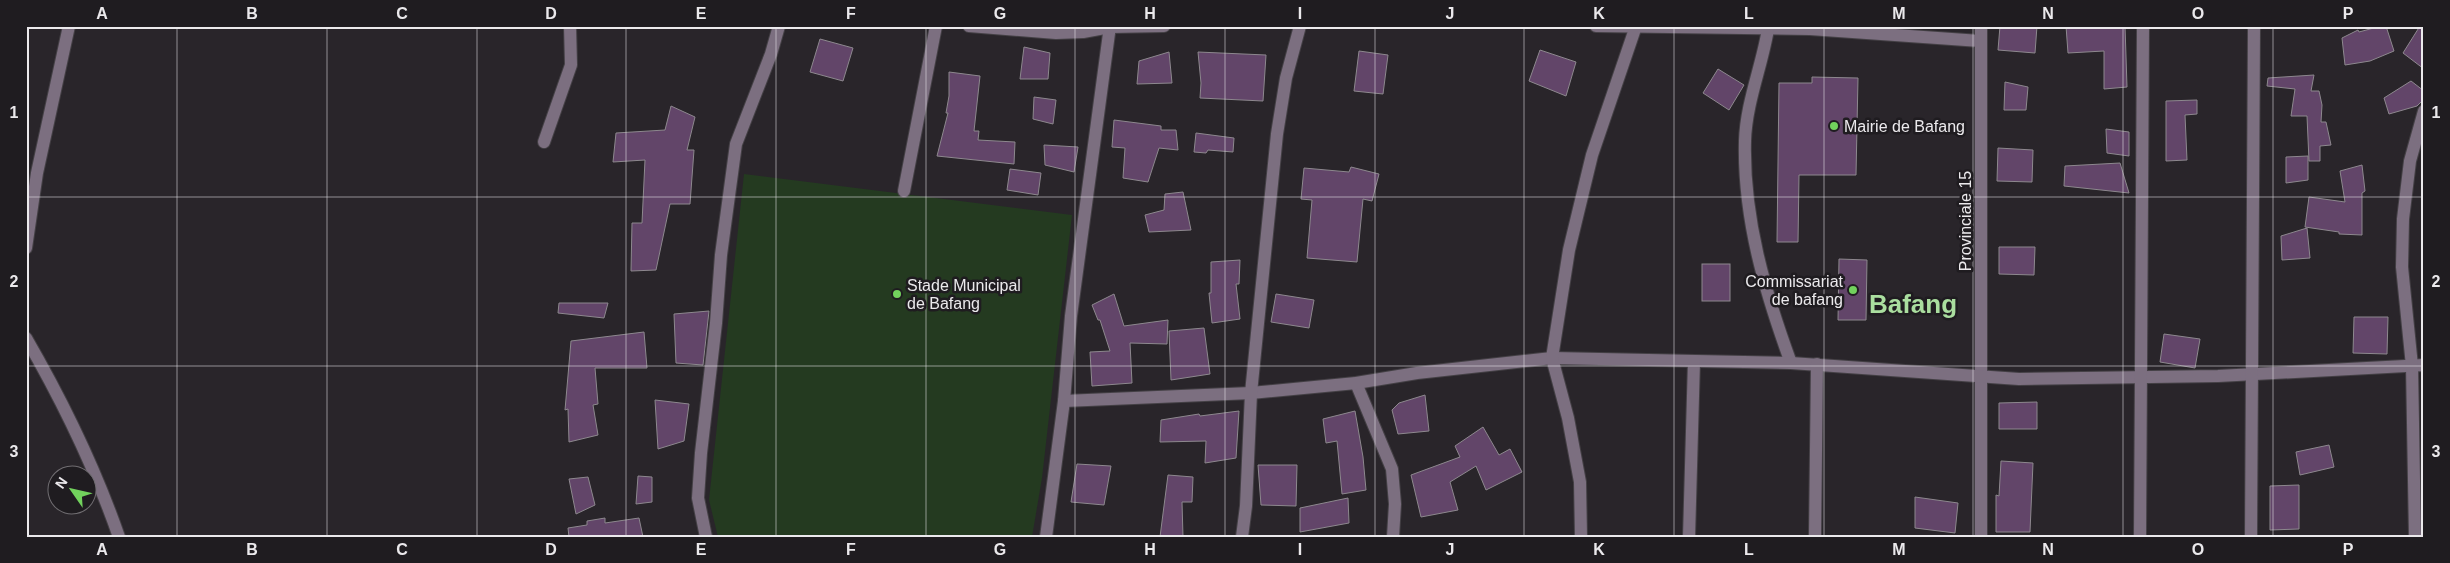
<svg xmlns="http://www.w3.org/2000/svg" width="2450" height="563" viewBox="0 0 2450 563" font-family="Arial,sans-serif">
<rect width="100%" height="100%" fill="#29252a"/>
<path fill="#243a20" d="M744 174 1072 215 1042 478 1032 537H718L709 500Z"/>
<g fill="#624569" stroke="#8d888e">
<path d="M2000 26H2037L2035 53 1998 50Z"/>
<path d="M2066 26H2125L2127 87 2104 89V51L2068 53Z"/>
<path d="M2381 26H2386L2394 51 2370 61 2345 65 2342 38 2358 30 2359 32Z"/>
<path d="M2420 26H2424V69L2403 53Z"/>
<path d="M820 39 853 48 843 81 810 72Z"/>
<path d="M1024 47 1050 53 1048 79H1020Z"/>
<path d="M1540 50 1576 62 1566 96 1529 81Z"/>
<path d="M1359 51 1388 55 1383 94 1354 91Z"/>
<path d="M1169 52 1172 83 1137 84 1139 61Z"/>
<path d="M1198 52 1266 55 1263 101 1200 98 1201 83Z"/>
<path d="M1718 69 1744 85 1729 110 1703 93Z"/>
<path d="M949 72 980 76 974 131H979L978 140 1015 142 1014 164 937 156 948 113H946L949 96Z"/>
<path d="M2314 75 2311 91H2319L2322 105 2321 122H2326L2331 145 2320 146V161H2309L2307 116H2291L2295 89 2267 86 2268 78Z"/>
<path d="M1812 77 1858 78 1856 175H1799L1798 242H1777L1779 83H1812Z"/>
<path d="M2411 81 2424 91V99L2417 106 2389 114 2384 98Z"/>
<path d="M2005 82 2028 87 2026 110H2004Z"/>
<path d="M1034 97 1056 100 1053 124 1033 119Z"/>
<path d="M2197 100V114L2185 115 2187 160 2166 161V101Z"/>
<path d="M671 106 695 117 687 150H694L690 204H670L656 270 631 271 632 223H642L645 160 613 162 616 133 665 130Z"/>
<path d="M1114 120 1161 126V130H1176L1178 150 1159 148 1148 182 1123 178 1125 148 1112 147Z"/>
<path d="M2106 129 2129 132V156L2107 153Z"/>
<path d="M1196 133 1234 138 1233 152 1208 150 1206 153 1194 152Z"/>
<path d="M1044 145 1078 147 1074 172 1045 165Z"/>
<path d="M1998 148 2033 150 2032 182 1997 181Z"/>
<path d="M2308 156V180L2286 183V157Z"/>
<path d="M2120 163 2129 193 2064 186 2065 166Z"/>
<path d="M2362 165 2365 191 2362 193V235L2339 234V232L2305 227 2309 197 2345 202 2340 171Z"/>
<path d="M1351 167 1379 174 1372 201 1363 199 1357 262 1307 258 1312 200 1301 199 1304 168 1349 172Z"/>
<path d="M1010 169 1041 173 1038 195 1007 190Z"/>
<path d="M1183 192 1191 230 1149 232 1145 215 1164 210 1165 194Z"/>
<path d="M2307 228 2310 258 2282 260 2281 236Z"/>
<path d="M1999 247H2035L2034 275 1999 274Z"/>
<path d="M1839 259 1867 260 1866 320H1838Z"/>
<path d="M1240 260 1239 284H1236L1240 319 1212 323 1209 293H1211V262Z"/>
<rect x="1702" y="264" width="28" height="37"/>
<path d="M1114 294 1124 326 1168 320 1167 344 1130 343 1132 383 1092 386 1090 352 1110 351 1100 320H1098L1092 305Z"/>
<path d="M1276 294 1314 300 1309 328 1271 322Z"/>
<path d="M559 303H608L604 318 558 313Z"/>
<path d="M709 311 703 365 676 363 674 314Z"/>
<path d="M2354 317H2388L2387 354 2353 353Z"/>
<path d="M1204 328 1210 374 1171 380 1169 331Z"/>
<path d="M644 332 647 368H595L598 404 593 405 598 435 569 442 568 409 565 410 571 341Z"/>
<path d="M2164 334 2200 339 2195 368 2160 362Z"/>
<path d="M1425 395 1429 431 1398 434 1392 410 1399 403Z"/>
<path d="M655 400 689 404 684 441 658 449Z"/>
<path d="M2037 402V429H1999V403Z"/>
<path d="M1239 411 1236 458 1205 463 1206 441 1160 442 1161 420 1199 414 1200 416Z"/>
<path d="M1355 411 1363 457 1366 490 1342 494 1337 441 1326 443 1323 419Z"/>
<path d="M1483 427 1499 455 1510 449 1522 472 1486 490 1476 466 1450 482 1458 510 1421 517 1411 475 1460 457 1455 446Z"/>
<path d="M2329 445 2334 467 2300 475 2296 452Z"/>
<path d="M2001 461 2033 463 2030 532H1996V495L1999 496Z"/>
<path d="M1077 464 1111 466 1104 505 1071 502Z"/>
<path d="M1258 465H1297L1296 506 1261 505Z"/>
<path d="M1168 475 1193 477 1192 502H1182L1183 537H1160Z"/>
<path d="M638 476 652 477V502L636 504Z"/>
<path d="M588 477 595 505 576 514 569 479Z"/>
<path d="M2299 485V529L2270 530V486Z"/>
<path d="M1915 497 1958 503 1955 533 1915 528Z"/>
<path d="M1348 498 1349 523 1300 532V508Z"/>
<path d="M605 518V523L639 518 643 537H569L568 528 587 525V521Z"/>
</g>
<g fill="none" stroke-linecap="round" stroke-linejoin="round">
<defs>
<g id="minor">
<path d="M969 26 1056 33 1083 32 1110 27 1164 26"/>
<path d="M1596 26 1810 29 1980 41"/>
<path d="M1981 26V537"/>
<path d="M1768 29C1762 66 1746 103 1745 141 1743 218 1765 292 1791 363"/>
<path d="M544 142 571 65 570 26"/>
<path d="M904 191 936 26"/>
<path d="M26 248 37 173 69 26"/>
<path d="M26 338C63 402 95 468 119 537"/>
<path d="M1356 383 1392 469 1395 504 1393 537"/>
<path d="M1064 401 1251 393 1356 383 1417 373 1552 358 1791 363 2019 379 2218 376 2424 365"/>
<path d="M706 537 698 498 701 453 716 323 721 255 736 144 771 54 779 26"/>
<path d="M1046 537 1064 401 1071 316 1110 26"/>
<path d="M1242 537 1246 506 1251 393 1277 134 1286 78 1300 26"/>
<path d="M1581 537 1580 482 1568 418 1552 358 1569 250 1592 155 1636 26"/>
<path d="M1689 537 1694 361"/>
<path d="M1815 537 1817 364"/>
<path d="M2140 537 2143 26"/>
<path d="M2251 537 2254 26"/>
<path d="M2415 537 2412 366 2402 267 2403 219 2410 161 2424 111"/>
</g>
</defs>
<use href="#minor" stroke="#444045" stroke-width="14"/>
<use href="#minor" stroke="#7c6f80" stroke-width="12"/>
</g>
<path fill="none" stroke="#ebe9ec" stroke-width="1" stroke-opacity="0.55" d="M177 26V537M327 26V537M477 26V537M626 26V537M776 26V537M926 26V537M1075 26V537M1225 26V537M1375 26V537M1524 26V537M1674 26V537M1824 26V537M1973 26V537M2123 26V537M2273 26V537M26 197H2424M26 366H2424"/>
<g fill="#72d25d" stroke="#1f1c20" stroke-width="2">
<circle cx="1834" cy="126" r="5"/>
<circle cx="1853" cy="290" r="5"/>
<circle cx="897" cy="294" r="5"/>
</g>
<g text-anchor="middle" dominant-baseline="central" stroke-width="5" stroke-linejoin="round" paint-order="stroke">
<g font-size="16" fill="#ebe9ec" stroke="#1f1c20" text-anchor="start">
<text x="1844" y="126">Mairie de Bafang</text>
<text x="1843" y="281" text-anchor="end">Commissariat<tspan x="1843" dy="18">de bafang</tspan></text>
<text x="907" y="285">Stade Municipal<tspan x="907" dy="18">de Bafang</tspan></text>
</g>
<g font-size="16" fill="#ebe9ec" stroke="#1f1c20">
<text transform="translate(1965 221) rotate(-90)">Provinciale 15</text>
</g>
<g font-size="26" font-weight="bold" fill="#aade9f" stroke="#1f1c20">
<text x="1913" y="304">Bafang</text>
</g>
</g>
<rect width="2450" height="563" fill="none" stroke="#1f1c20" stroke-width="55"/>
<g transform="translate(72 490) rotate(304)"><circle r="24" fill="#1f1c20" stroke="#716e72"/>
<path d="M0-4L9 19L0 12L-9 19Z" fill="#72d25d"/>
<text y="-8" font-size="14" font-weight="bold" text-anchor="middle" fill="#ebe9ec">N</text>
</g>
<rect x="28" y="28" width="2394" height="508" fill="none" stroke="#ebe9ec" stroke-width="2"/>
<g font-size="16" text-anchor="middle" font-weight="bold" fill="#ebe9ec">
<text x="102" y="19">A</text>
<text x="252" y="19">B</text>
<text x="402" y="19">C</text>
<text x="551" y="19">D</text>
<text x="701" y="19">E</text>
<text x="851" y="19">F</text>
<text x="1000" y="19">G</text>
<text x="1150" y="19">H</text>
<text x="1300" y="19">I</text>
<text x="1450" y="19">J</text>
<text x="1599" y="19">K</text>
<text x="1749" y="19">L</text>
<text x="1899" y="19">M</text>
<text x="2048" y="19">N</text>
<text x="2198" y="19">O</text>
<text x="2348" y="19">P</text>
<text x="14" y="118">1</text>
<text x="2436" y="118">1</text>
<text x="14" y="287">2</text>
<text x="2436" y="287">2</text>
<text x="14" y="457">3</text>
<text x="2436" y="457">3</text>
<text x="102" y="555">A</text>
<text x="252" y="555">B</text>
<text x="402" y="555">C</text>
<text x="551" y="555">D</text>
<text x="701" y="555">E</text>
<text x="851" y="555">F</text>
<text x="1000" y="555">G</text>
<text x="1150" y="555">H</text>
<text x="1300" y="555">I</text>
<text x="1450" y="555">J</text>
<text x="1599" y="555">K</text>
<text x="1749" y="555">L</text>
<text x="1899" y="555">M</text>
<text x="2048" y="555">N</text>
<text x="2198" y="555">O</text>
<text x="2348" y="555">P</text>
</g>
</svg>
